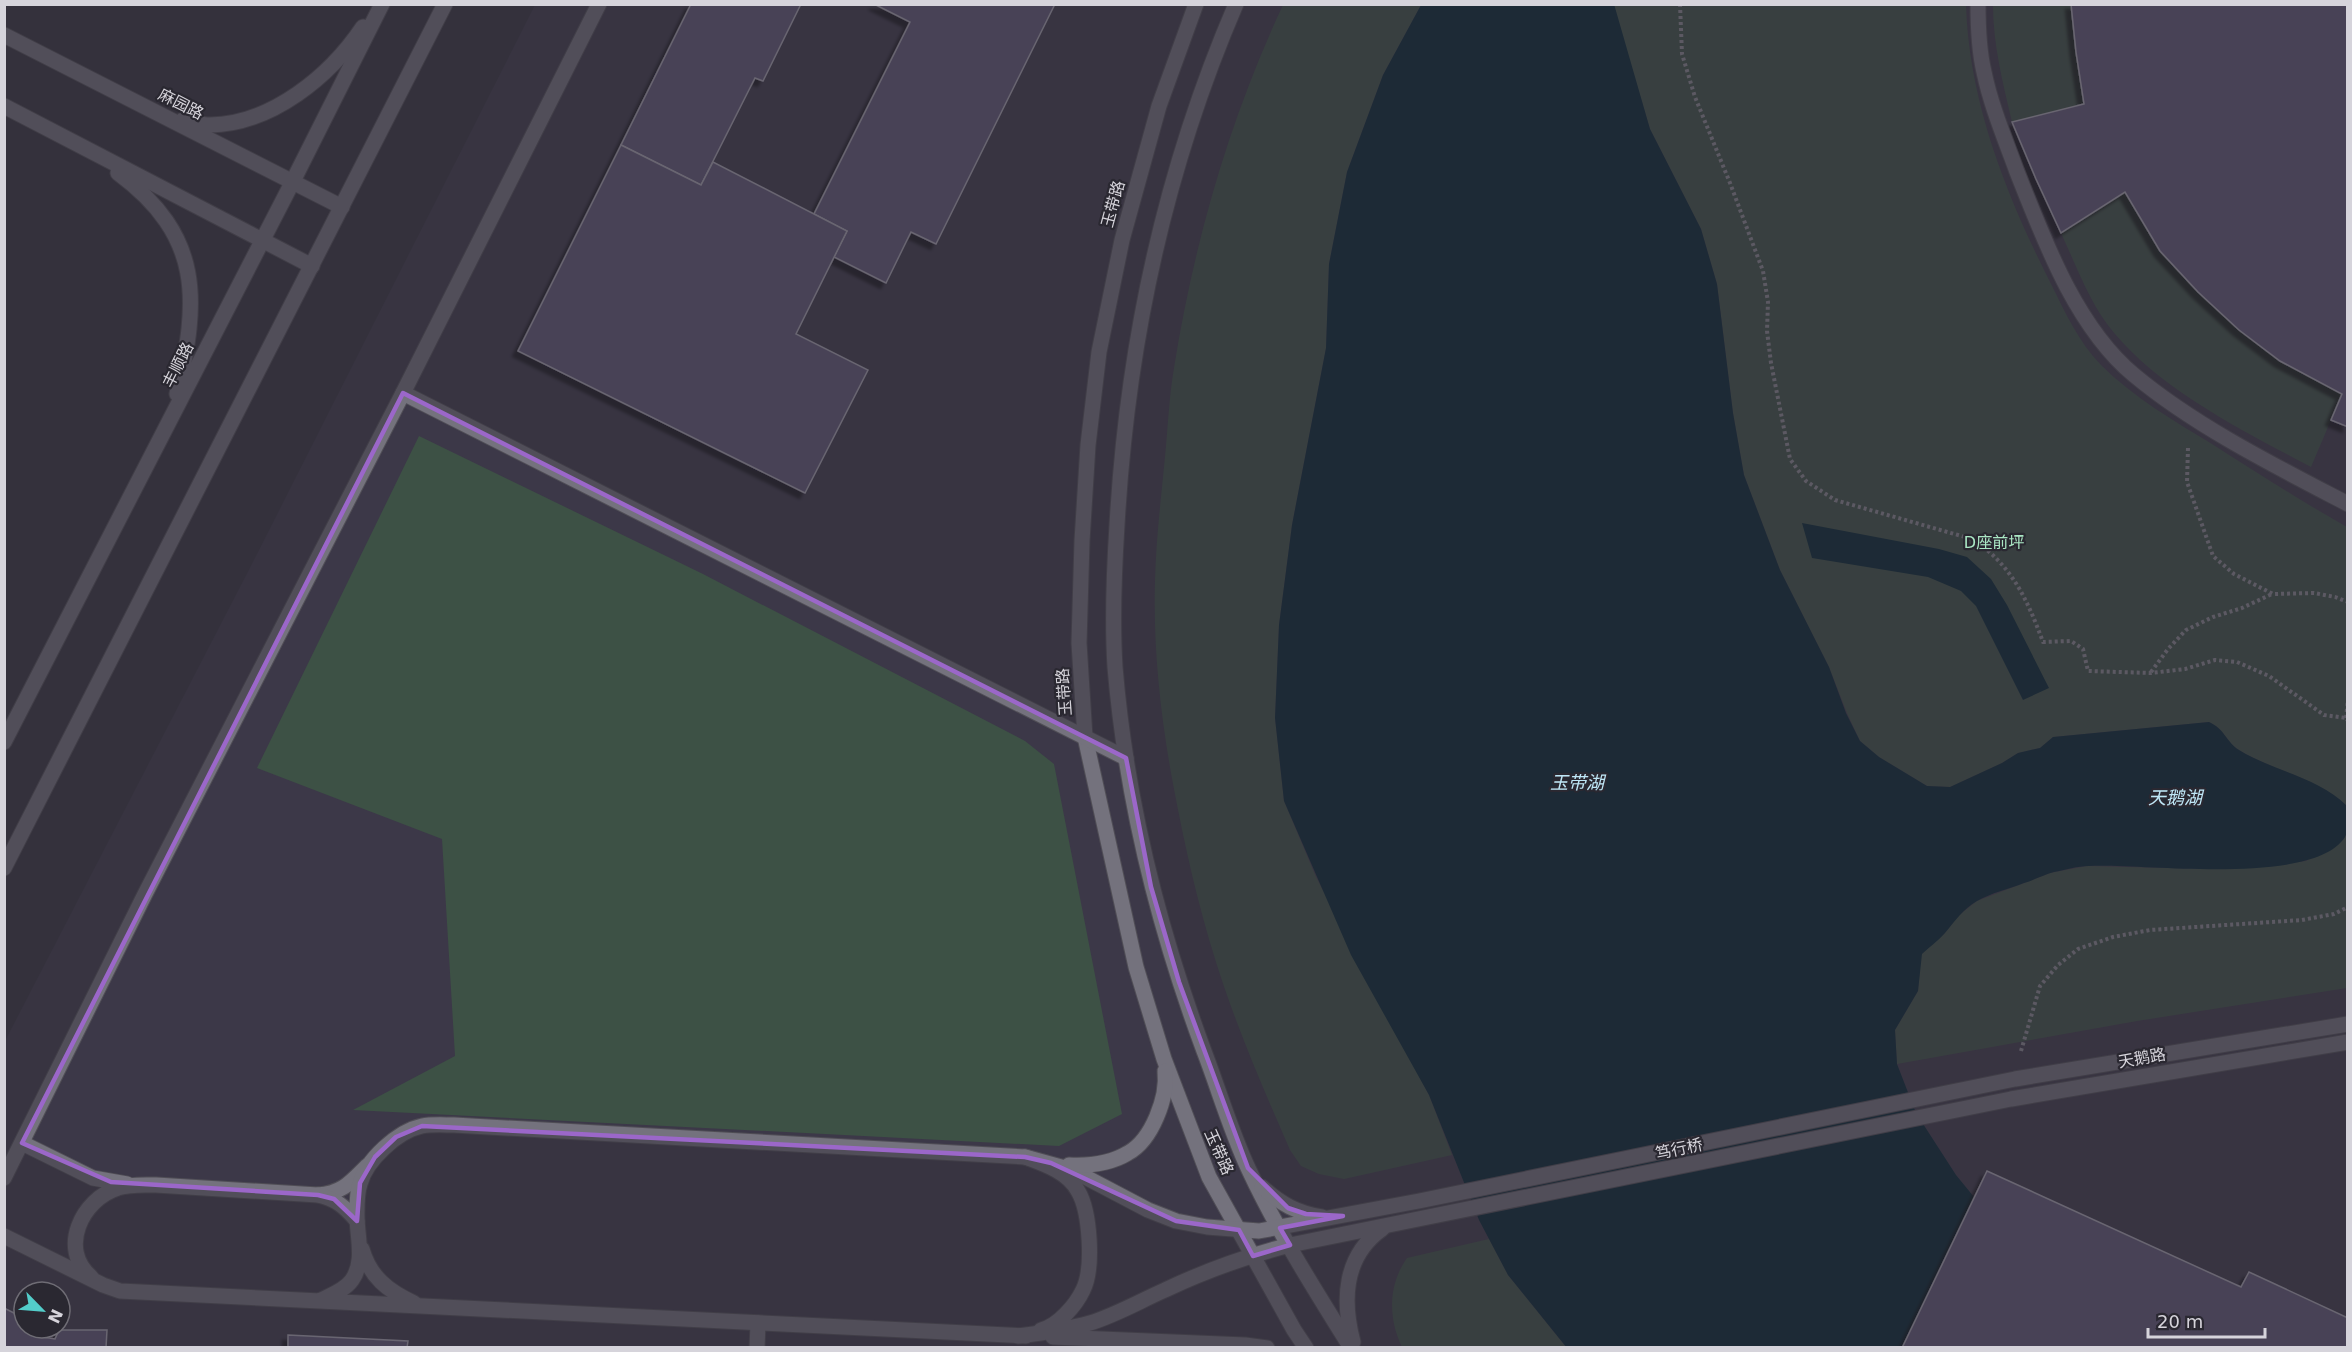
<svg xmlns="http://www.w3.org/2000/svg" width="2352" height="1352" viewBox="0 0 2352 1352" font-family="'DejaVu Sans','Noto Sans SC',sans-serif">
<defs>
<filter id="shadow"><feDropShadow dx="-5.5" dy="5.5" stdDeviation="1.5" flood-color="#0009"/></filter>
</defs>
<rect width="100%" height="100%" fill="#34323c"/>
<path fill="#3c3848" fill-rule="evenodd" d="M535 5H2347V1347H5L4 1043 254 560ZM24 1292H60V1328H24Z"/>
<g fill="#3d5145">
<path d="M1283 5H1421L1383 75 1347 172 1329 264 1326 348 1292 525 1279 625 1275 718 1284 801 1316 877 1429 1095 1452 1155 1344 1179 1319 1174 1301 1166 1290 1150C1263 1088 1236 1026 1216 962 1198 905 1185 847 1174 789 1161 721 1153 650 1155 581 1156 540 1161 498 1165 457 1168 427 1169 397 1174 368 1194 243 1229 120 1283 5Z"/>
<path d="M1613 5H1966C1969 103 2007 197 2051 284 2065 312 2079 343 2101 365 2133 397 2174 421 2212 444 2257 473 2301 501 2347 527V806C2318 778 2273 771 2239 750 2226 742 2225 729 2209 722L2053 737 2040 748 2018 753 2002 763 1950 787 1927 786 1879 757 1860 741 1847 713 1829 667 1780 570 1744 475 1733 413 1717 284 1701 229 1650 129Z"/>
<path d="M1993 5H2071L2076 52 2084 104 2012 122C2003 83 1993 45 1993 5Z"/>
<path d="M2125 192 2160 251 2198 292 2239 330 2280 361 2342 394 2311 467C2245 432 2163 391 2115 334 2090 305 2077 267 2061 233Z"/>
<path d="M419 436 703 574 1025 741 1054 764 1122 1114 1059 1146 353 1110 455 1056 442 839 257 768Z"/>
<path d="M2347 831V988L2137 1021 1897 1064 1895 1030 1918 991 1921 954 1944 934 1958 916 1977 901 2050 873 2087 866 2208 869 2260 867 2306 861 2344 839Z"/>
<path d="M1489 1239 1508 1275 1566 1347H1402C1388 1318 1388 1285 1407 1258Z"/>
</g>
<g fill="#002330">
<path d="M1614 4 1650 129 1701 229 1717 284 1733 413 1744 475 1780 570 1829 667 1846 713 1860 741 1879 757 1927 786 1950 787 2002 763 2018 753 2040 748 2053 737 2209 722C2225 729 2226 742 2239 750 2273 771 2318 777 2347 806 2347 815 2350 828 2345 837 2313 887 2143 863 2089 866 2078 866 2065 870 2054 872 2043 875 2034 880 2024 883 2009 889 1991 893 1977 901 1963 909 1955 921 1945 933 1938 941 1929 947 1922 954L1918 991 1895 1030 1897 1064 1916 1113 1956 1175 1974 1197 1902 1347 1567 1348 1508 1275 1479 1220 1429 1095 1351 955 1284 801 1275 718 1279 625 1292 525 1326 348 1329 264 1347 172 1383 75 1421 5Z"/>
<path d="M1802 523 1939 549 1967 557 1991 579 2007 605 2049 688 2023 700 1976 606 1961 591 1928 577 1812 558Z"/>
</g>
<g fill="#615977" stroke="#a8a5b1" stroke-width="1.5" filter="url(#shadow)">
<path d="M691 4H801L763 81 755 78 701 185 621 145Z"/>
<path d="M874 4H1055L936 244 911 232 886 283 834 257 847 231 814 214 910 22Z"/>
<path d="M2071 4H2348V427L2331 420 2342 394 2280 361 2239 330 2198 292 2160 251 2125 192 2061 233 2036 179 2012 122 2084 104 2076 52Z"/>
<path d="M621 145 701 185 713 162 847 231 796 334 868 370 805 493 518 351Z"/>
<path d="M1987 1171 2241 1287 2249 1272 2348 1318V1348H1902Z"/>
<path d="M4 1308 24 1318V1328H45L42 1337 55 1339 59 1330H107L106 1348H4Z"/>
<path d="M288 1335 408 1341 407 1348H288Z"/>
</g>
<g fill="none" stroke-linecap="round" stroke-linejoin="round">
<defs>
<g id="service">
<path d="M1978 4C1978 26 1979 51 1984 72 1991 106 2005 139 2017 172 2044 240 2076 327 2134 375 2195 426 2277 467 2348 504"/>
<path d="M318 1195C342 1193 350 1183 367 1166"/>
<path d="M757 1348 758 1323"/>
</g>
<g id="minor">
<path d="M1196 4 1159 106 1122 240 1099 352 1088 445 1082 541 1079 643 1085 737 1136 967 1164 1059 1209 1177 1294 1330 1306 1348"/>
<path d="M1236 4C1165 169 1127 347 1117 525 1114 572 1112 620 1115 667 1126 799 1158 927 1204 1051 1219 1090 1231 1132 1249 1170 1278 1232 1315 1290 1351 1348"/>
<path d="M403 393 1126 758"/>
<path d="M22 1143 93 1178 127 1184"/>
<path d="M1025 1157 1072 1170 1148 1210 1176 1221 1207 1227 1259 1231 1419 1201 2015 1079 2348 1024"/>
<path d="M1069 1165C1090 1166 1110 1164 1128 1153 1152 1140 1168 1097 1165 1071"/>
<path d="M4 1178 145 894 403 393 599 4"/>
<path d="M1262 1187C1281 1204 1297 1213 1322 1217"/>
<path d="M4 1236 103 1285 120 1291 1026 1336"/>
<path d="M362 1249C370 1277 388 1291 414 1303"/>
<path d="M91 1277C58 1249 82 1199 118 1188 130 1184 143 1185 156 1185L318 1195C336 1199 345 1207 357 1221"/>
<path d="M321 1300C331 1295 345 1290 352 1280 366 1260 356 1234 357 1212 357 1204 357 1192 360 1184 366 1160 398 1131 422 1126 432 1124 444 1125 454 1125L1025 1157C1044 1164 1068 1172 1078 1191 1090 1211 1094 1268 1083 1290 1076 1305 1058 1326 1041 1330"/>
<path d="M1018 1336C1042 1333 1066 1330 1090 1323 1116 1315 1140 1301 1165 1290 1205 1271 1247 1256 1290 1245L2011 1099 2348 1042"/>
<path d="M1053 1337 1245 1345 1267 1348"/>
<path d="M1353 1342C1342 1300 1344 1256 1382 1229"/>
</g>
<g id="secondary">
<path d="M4 35 342 207"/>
<path d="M4 106 312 266"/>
<path d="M183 120C191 121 201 125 210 125 272 124 330 76 363 27"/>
<path d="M118 173C203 236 199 300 177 394"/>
<path d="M4 742 293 181 382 4"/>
<path d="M4 868 445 4"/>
</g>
</defs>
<use href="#service" stroke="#504e56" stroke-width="17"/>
<use href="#minor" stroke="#504e56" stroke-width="17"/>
<use href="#secondary" stroke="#504e56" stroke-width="17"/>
<g stroke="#8c8a93" stroke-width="4" stroke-dasharray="3 3" stroke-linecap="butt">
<path d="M1680 4 1682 54 1695 97 1730 183 1763 271 1768 302 1767 331 1771 363 1790 459 1806 481 1835 500 1972 539C2012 565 2027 599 2043 642L2071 641 2083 649 2088 671 2151 673 2185 669 2215 660 2237 662 2269 676 2324 715 2346 718 2348 721"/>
<path d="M2188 448 2187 482 2213 556 2234 574 2273 594 2314 593 2335 597 2348 602"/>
<path d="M2151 672 2168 649 2186 630 2213 617 2242 608 2272 594"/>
<path d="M2346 718 2348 700"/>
<path d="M2021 1051 2040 986 2058 965 2078 949 2113 937 2150 930 2302 920 2334 914 2348 907"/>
</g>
<use href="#service" stroke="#74727d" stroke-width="15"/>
<use href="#minor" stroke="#74727d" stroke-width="15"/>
<use href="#secondary" stroke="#74727d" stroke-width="15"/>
</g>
<path d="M0 0H2352V1352H0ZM403 393 1126 758 1151 887 1179 982 1248 1168 1288 1208 1306 1214 1343 1216 1280 1228 1290 1245 1253 1256 1239 1230 1176 1221 1051 1163 1025 1157 422 1126 396 1137 375 1157 360 1183 357 1221 334 1199 318 1195 111 1182 22 1143Z" fill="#34323c" fill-opacity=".55" fill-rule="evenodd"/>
<path fill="none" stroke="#9b67c9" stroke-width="4.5" stroke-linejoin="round" d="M403 393 1126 758 1151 887 1179 982 1248 1168 1288 1208 1306 1214 1343 1216 1280 1228 1290 1245 1253 1256 1239 1230 1176 1221 1051 1163 1025 1157 422 1126 396 1137 375 1157 360 1183 357 1221 334 1199 318 1195 111 1182 22 1143Z"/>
<g text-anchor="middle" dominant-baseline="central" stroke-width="4.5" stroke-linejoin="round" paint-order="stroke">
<g font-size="16" fill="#d6d4db" stroke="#2a2831">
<text transform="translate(181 104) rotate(27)">麻园路</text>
<text transform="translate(1113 204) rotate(-75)">玉带路</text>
<text transform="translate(178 365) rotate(-63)">丰顺路</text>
<text transform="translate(1064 692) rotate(-94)">玉带路</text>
<text transform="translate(2142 1058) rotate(-10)">天鹅路</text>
<text transform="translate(1679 1149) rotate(-12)">笃行桥</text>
<text transform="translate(1219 1152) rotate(66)">玉带路</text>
</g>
<g font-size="16" fill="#aae7c4" stroke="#2a2831">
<text x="1994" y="542">D座前坪</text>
</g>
<g font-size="18" font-style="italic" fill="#bfe7f7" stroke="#2a2831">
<text x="1577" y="782">玉带湖</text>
<text x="2175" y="797">天鹅湖</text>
</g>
</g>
<rect width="2352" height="1352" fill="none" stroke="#d6d4db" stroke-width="12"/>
<g transform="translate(42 1310) rotate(115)"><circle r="28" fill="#2a2831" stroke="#6f6d75" stroke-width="1.5"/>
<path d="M0-4.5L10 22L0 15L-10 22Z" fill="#53cdca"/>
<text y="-9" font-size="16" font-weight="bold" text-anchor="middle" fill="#d6d4db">N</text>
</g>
<path d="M2148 1328v9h117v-9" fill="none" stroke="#d6d4db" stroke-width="3"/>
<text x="2157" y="1328" font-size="18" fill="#d6d4db" stroke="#2a2831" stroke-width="4.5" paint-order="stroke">20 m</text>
</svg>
